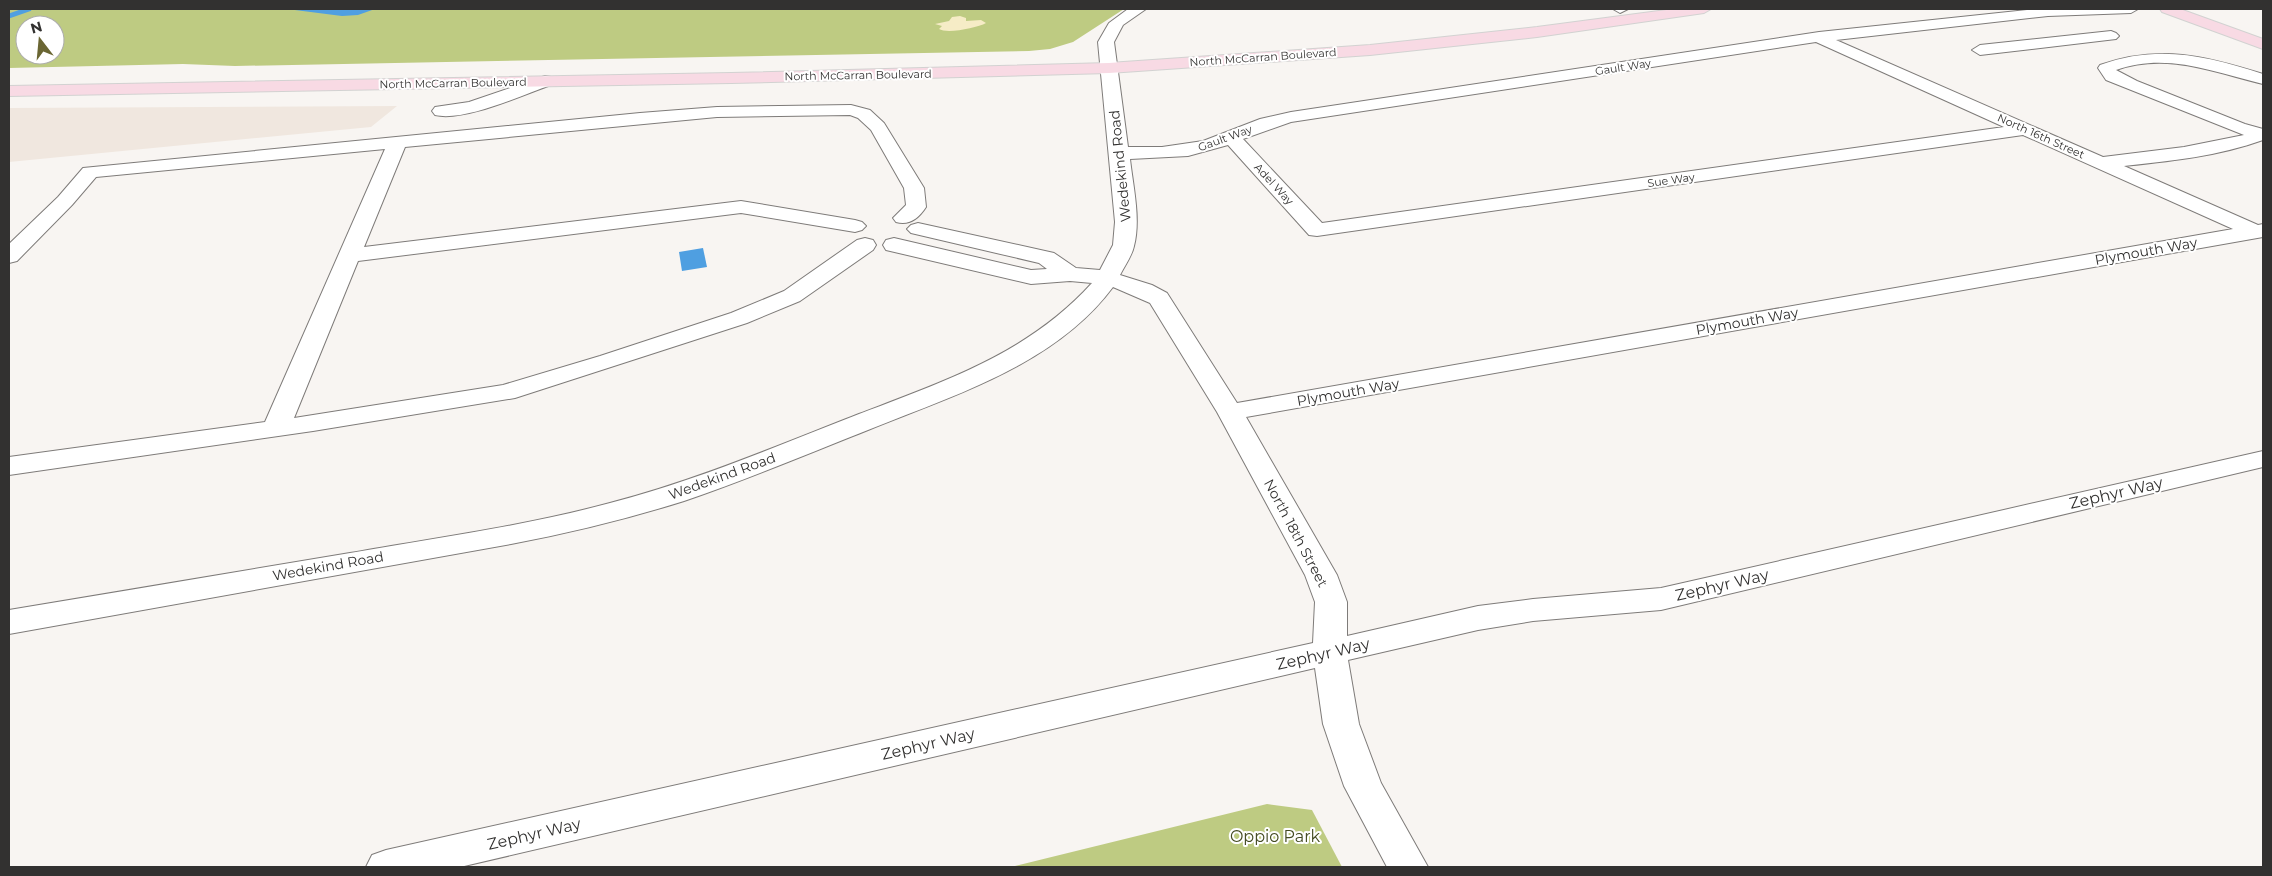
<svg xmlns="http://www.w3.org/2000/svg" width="2272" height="876" viewBox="0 0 2272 876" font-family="Montserrat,sans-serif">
<rect width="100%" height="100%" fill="#f8f5f2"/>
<path fill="#f0e7df" d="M397 106 371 127 9 162V108Z"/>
<g fill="#becb82" fill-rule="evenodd">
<path d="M9 9H1124L1073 42 1050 49 1029 51 235 66 183 64 9 68ZM25 25H55V55H25Z"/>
<path d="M1267 804 1312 810 1342 867H1011Z"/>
</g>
<path fill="#f6ecc6" d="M960 16 966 18V21L981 20 986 23C977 28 947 34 939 29L942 26 935 24 949 21 952 17Z"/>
<g fill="#4f9fe1">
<path d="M287 9H375L358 15 342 16Z"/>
<path d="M703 248 707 267 682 271 679 252Z"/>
</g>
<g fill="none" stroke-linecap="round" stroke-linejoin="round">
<path stroke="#4f9fe1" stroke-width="5" d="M9 16 29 9"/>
<defs>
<g id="minor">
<path d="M1128 9H1146L1123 25 1114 42 1128 147H1162L1203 141 1260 119 1291 112 1819 32 2037 9H2138L2131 13 2048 16 1836 40 2103 157 2184 147 2244 135 2106 80 2098 68 2100 65C2159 44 2206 56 2263 74V84C2213 72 2167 52 2116 70L2137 81 2245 124 2263 129V140C2219 156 2171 161 2124 166L2258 225 2263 224V237L1246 417 1337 575 1347 602V636L1478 606 1533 599 1661 588 2263 451V467L1661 610 1533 621 1478 630 1348 660 1359 724 1381 783 1428 867H1387L1344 786 1323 724 1315 668 460 867H366L372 855 386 850 1313 643 1315 602 1305 575 1217 412 1150 303 1113 287C1055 365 954 395 868 430 807 454 746 480 684 501 627 519 569 533 511 544L9 634V610C123 591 236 572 350 553 436 538 525 526 610 503 695 481 777 446 859 414 945 381 1029 353 1092 283L1070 281 1031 284 886 250 883 245 886 240 894 238 1031 270 1047 269 1039 263 911 233 907 229 911 225 918 223 1054 253 1076 268 1100 270 1113 245 1115 222 1098 42 1109 23ZM1816 42 2004 127 1322 223 1243 139 1291 122ZM2023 135 2233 229 1237 403 1167 293 1152 285 1120 275C1125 265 1132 256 1134 246 1141 219 1133 186 1130 159L1188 156 1228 145 1309 235 1317 236Z"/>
<path d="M1613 9H1628L1620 13Z"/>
<path d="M2111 31 2116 33 2119 36 2116 39 1980 55 1972 50 1980 45Z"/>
<path d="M545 76 551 77 553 81 551 85C522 95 464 122 435 115L432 111 435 107 469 102Z"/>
<path d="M851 105 870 110 884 123 924 188 926 207C919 218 909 226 896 222L893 218 906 205 904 188 871 130 858 118 850 115 717 117 405 147 364 247 741 201 855 220 862 222 866 226 862 230 855 232 741 213 358 261 294 418 503 385 600 356 731 313 784 291 857 240 865 238 873 240 876 245 873 250 800 301 747 323 515 398 313 431 9 475V457L265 422 385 149 96 177 72 205 17 261 9 263V244L58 197 83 168 640 113 717 107Z"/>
</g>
<g id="major">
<path d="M1674 9H1711L1704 13 1537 37 1370 55 1109 73 731 83 9 96V86L731 73 1109 63 1370 45 1537 27Z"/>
<path d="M2160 9H2180L2263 39V49L2162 12Z"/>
</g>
</defs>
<use href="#minor" stroke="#7e7b79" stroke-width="2"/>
<use href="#major" stroke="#d2d2d1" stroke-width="2"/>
<use href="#minor" fill="#fff" fill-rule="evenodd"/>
<use href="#major" fill="#f8dae4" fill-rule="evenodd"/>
</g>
<g text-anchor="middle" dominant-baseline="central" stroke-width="4" stroke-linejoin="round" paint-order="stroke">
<g font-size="11" fill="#323130" stroke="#fff">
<text transform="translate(1263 57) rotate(-4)">North McCarran Boulevard</text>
<text transform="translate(1623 67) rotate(-9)">Gault Way</text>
<text transform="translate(858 75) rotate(-1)">North McCarran Boulevard</text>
<text transform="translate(453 83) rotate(-1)">North McCarran Boulevard</text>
<text transform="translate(2041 136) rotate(24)">North 16th Street</text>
<text transform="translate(1225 138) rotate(-20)">Gault Way</text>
<text transform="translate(1671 180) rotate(-8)">Sue Way</text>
<text transform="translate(1274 184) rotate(47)">Adel Way</text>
</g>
<g font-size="14" fill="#323130" stroke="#fff">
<text transform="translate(1120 166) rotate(-96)">Wedekind Road</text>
<text transform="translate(2146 251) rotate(-10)">Plymouth Way</text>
<text transform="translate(1747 321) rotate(-10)">Plymouth Way</text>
<text transform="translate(1348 392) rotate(-10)">Plymouth Way</text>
<text transform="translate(722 476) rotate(-20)">Wedekind Road</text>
<text transform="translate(1296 533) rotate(62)">North 18th Street</text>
<text transform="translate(328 566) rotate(-10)">Wedekind Road</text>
</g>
<g font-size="16" fill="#323130" stroke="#fff">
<text transform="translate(2116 493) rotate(-13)">Zephyr Way</text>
<text transform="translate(1722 585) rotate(-13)">Zephyr Way</text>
<text transform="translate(1323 654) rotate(-13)">Zephyr Way</text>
<text transform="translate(928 744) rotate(-13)">Zephyr Way</text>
<text transform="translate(534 834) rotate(-13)">Zephyr Way</text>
</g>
<g font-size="16" fill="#434a21" stroke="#fff">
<text x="1275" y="836">Oppio Park</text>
</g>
</g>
<rect width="2272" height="876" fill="none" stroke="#323130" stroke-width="20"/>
<g transform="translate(40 40) rotate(344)"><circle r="24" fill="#ffffff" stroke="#adadac"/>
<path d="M0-4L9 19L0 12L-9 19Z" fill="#6a6633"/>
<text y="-8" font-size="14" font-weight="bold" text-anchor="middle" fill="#323130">N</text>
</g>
</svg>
